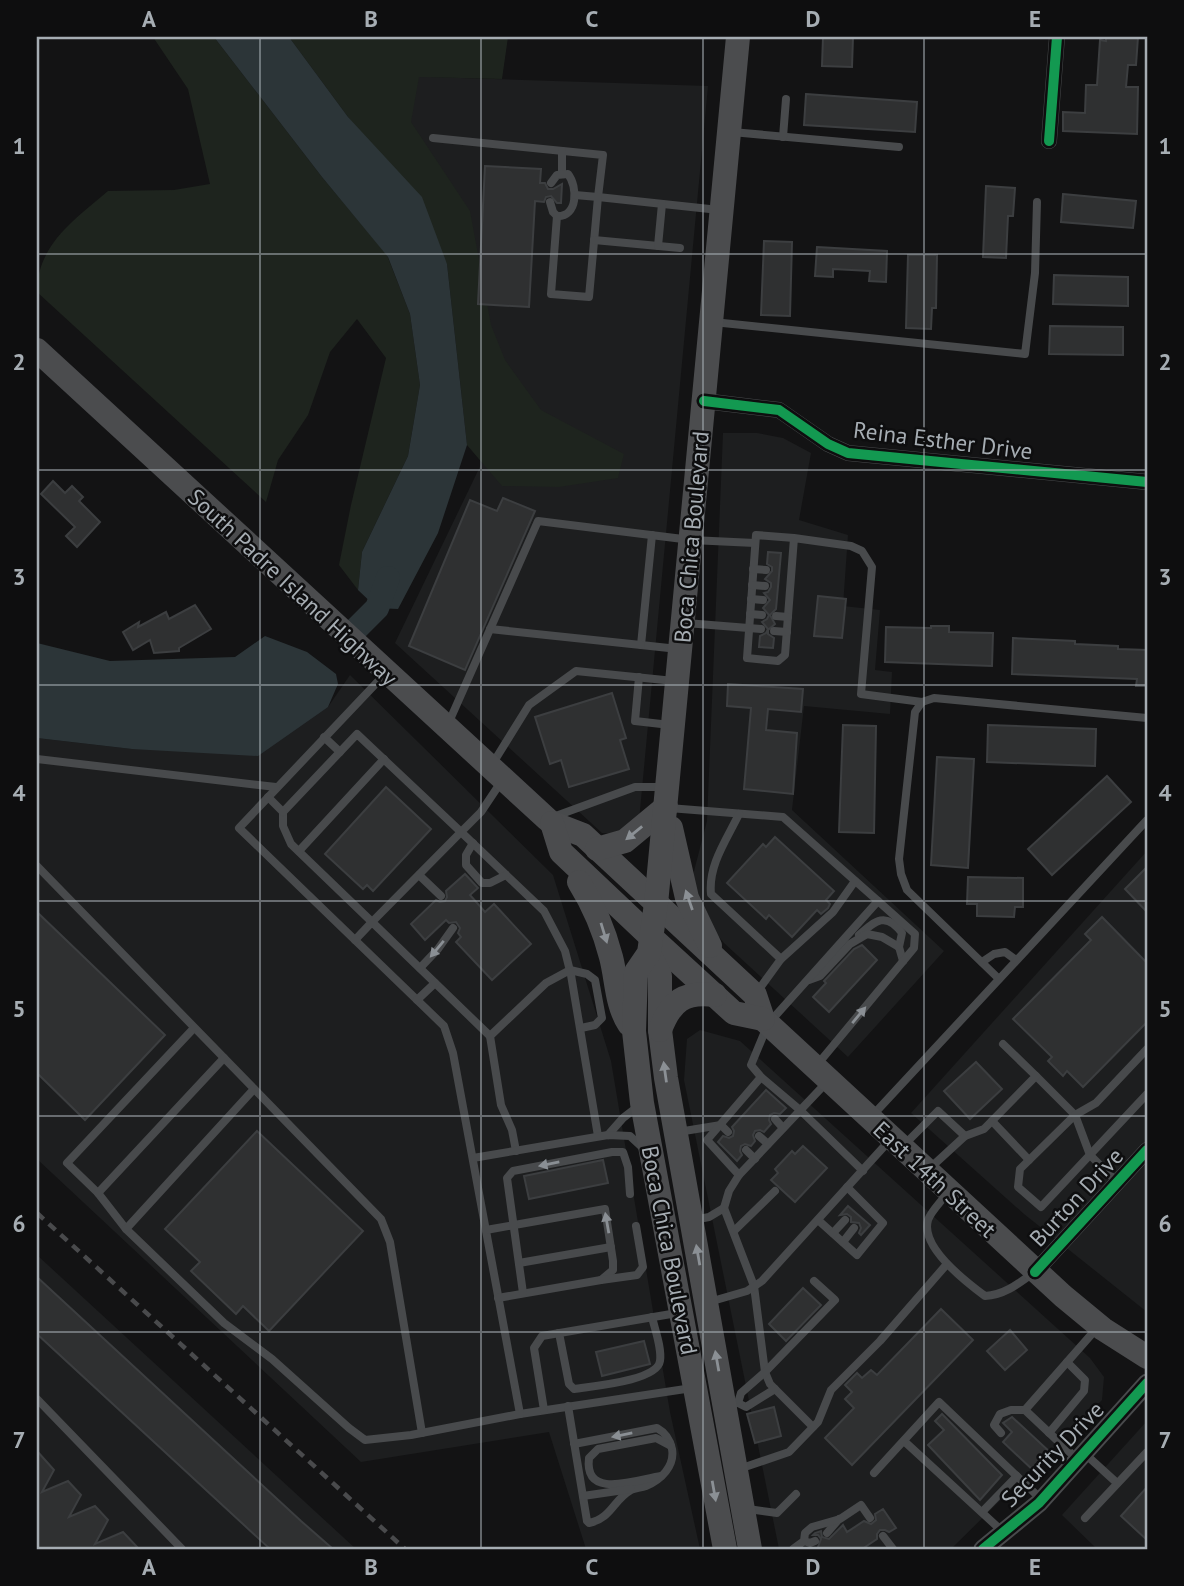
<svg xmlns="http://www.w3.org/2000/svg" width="1184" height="1586" viewBox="0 0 1184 1586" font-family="'PT Sans',sans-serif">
<rect width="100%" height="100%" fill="#131314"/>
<g fill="#1d1e1f">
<path d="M400 76 708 86 639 821 623 834 602 833 395 643 487 452 452 195 398 139Z"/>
<path d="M723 433H757L783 438 811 453 799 520 848 535 843 606 880 610 875 670 892 672 890 714 804 706 792 810 944 951 848 1057 724 943 687 898 707 821Z"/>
<path d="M350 675 553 875 611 1061 670 1412 700 1549H586L549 1432 361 1462 37 1159V738L132 749 328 707Z"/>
<path d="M1147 851V1312L1024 1214 911 1113Z"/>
<path d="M700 1030 740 1041 1090 1358 1104 1377 1102 1400 951 1549H779L684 1080 687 1039Z"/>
<path d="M37 1255 356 1549H37Z"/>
<path d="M1147 1421V1549H1097L1062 1515Z"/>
</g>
<g fill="#1e241e">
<path d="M153 37H214L322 177 387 255 410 314 420 385 408 456 362 552 358 590 339 565 351 505 386 358 357 319 330 352 308 415 278 460 266 502 37 292C37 245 75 219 108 191L174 190 210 184 188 89Z"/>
<path d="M289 37H508L502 79 419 77 411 122 470 211 491 325 505 360 541 410 624 454 618 478 559 487 502 486 467 445 447 264 348 117Z"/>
</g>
<g fill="#2c3538">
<path d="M214 37H289L348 117 422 197 447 264 467 445 438 533 398 609 377 608 358 590 362 552 408 456 420 385 410 314 388 257 322 177Z"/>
<path d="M265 636 307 652 336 674 338 684 328 707 258 756 132 749 37 738V643L110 661 235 657Z"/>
</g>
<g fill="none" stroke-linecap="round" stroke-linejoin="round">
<path stroke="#2c3538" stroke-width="24" d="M356 629 377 608 388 578"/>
</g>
<g fill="#2f3031" stroke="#3c3e40" stroke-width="2">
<path d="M823 37H853L852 67 822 66Z"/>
<path d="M1106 37H1138L1136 65H1128L1126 87H1138L1137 134 1063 131V112L1085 113 1086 85H1097L1100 40 1106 41Z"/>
<path d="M806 94 917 102 915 132 804 125Z"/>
<path d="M485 166 541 169 540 183H545L548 189H553L562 184 561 203H557L551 196 546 197 544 202 535 201 529 307 478 304Z"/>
<path d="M986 186 1015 188 1013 216H1008L1006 258 983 257Z"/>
<path d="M1063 194 1136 201 1133 228 1061 222Z"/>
<path d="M764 241 792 242 790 316 761 315Z"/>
<path d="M817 247 887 251 886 282 869 281 870 271 833 269V277L815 276Z"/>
<path d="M908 255H937L936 308H932L931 329 906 328Z"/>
<path d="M1054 275 1128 277V306L1053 304Z"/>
<path d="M1050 326 1123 327V355L1049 354Z"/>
<path d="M53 481 65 493 72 486 83 497 79 501 100 522 77 547 66 536 75 527 41 494Z"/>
<path d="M503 498 535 511 465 670 409 646 470 500 497 511Z"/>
<path d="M768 552 781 553 776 609 770 615 775 624 768 630V634L774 638 773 648 759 647 760 636 766 633 768 629 762 622 767 619 769 615 763 608 770 600 764 593 768 592 771 587V583L765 579 772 571V567L767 564Z"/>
<path d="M818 596 846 599 842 638 814 636Z"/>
<path d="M195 605 211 629 179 648V651L154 653 150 640 133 650 123 632 139 622 138 627 166 612 169 619Z"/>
<path d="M931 626H949V632L993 633 992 666 885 662 886 627 931 628Z"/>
<path d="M1013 638 1075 641V644L1118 646V649L1147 650V686H1136L1137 679 1012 674Z"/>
<path d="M728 684 803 689 801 712 768 709 766 730 797 733 793 794 744 789 751 708 727 706Z"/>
<path d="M612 693 626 738 620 740 629 769 569 787 561 760 550 764 535 717Z"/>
<path d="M843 725 876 726 874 833 839 832Z"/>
<path d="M988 725 1096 729 1095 766 987 762Z"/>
<path d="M937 757 974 759 968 868 931 865Z"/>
<path d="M1107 776 1131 802 1052 875 1028 849Z"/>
<path d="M386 787 431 829 373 891 367 885 363 889 325 854Z"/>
<path d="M775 837 834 891 826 900 830 904 828 908 821 914 817 910 792 937 769 915 766 919 727 883 763 844 766 847Z"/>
<path d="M1147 867V912L1125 889Z"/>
<path d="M465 874 478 888 470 895 485 912 494 904 531 944 492 980 456 942 461 937 458 933 460 928 456 922 449 923 446 920 425 940 411 924 436 900 440 902 445 901 447 897 446 891Z"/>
<path d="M968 877 1023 878V907H1015L1014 917 977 916V904H967Z"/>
<path d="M37 912 165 1035 85 1120 37 1073Z"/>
<path d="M1102 917 1147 963V1022L1083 1087 1067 1071 1063 1076 1048 1061 1052 1057 1013 1019 1091 940 1085 934Z"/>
<path d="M862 945 877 960 829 1012 813 997 826 983 824 981 854 949Z"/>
<path d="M976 1062 1002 1089 970 1119 944 1091Z"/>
<path d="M766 1090 786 1108 780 1114 774 1113 770 1115 769 1120 771 1124 764 1132 760 1130 755 1131 753 1135 755 1141 751 1146 745 1144 741 1146 740 1151 742 1155 737 1161 718 1142 723 1136 729 1138 733 1136 734 1131 732 1127Z"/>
<path d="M257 1131 363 1231 269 1331 243 1306 236 1314 191 1271 200 1262 165 1229Z"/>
<path d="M803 1146 827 1168 795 1202 771 1180 778 1173 775 1169 792 1151 795 1154Z"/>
<path d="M603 1160 608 1183 529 1199 524 1176Z"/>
<path d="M848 1206 870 1225 861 1235 859 1233 861 1228 859 1223 851 1222V1217L847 1214 840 1215Z"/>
<path d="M37 1277 301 1521 333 1549H270L37 1334Z"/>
<path d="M803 1288 821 1305 786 1341 769 1324Z"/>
<path d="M941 1309 973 1340 852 1465 825 1438 854 1408 845 1399 852 1392 845 1385 857 1373 862 1378 871 1370 877 1375Z"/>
<path d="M1010 1330 1027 1350 1005 1370 987 1351Z"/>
<path d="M644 1341 650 1364 602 1376 596 1352Z"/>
<path d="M774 1407 781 1436 755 1443 747 1414Z"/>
<path d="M942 1414 1002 1475 980 1500 928 1445 944 1430 935 1421Z"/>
<path d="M1012 1417 1051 1453 1034 1471 1003 1442 1012 1432 1003 1423Z"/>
<path d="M37 1451 54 1470 42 1492 68 1481 81 1495 69 1517 95 1506 108 1520 95 1544 123 1532 139 1549H37Z"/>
<path d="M1147 1487V1540L1121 1516Z"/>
<path d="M883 1509 896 1528 889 1532 885 1530H880L877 1534V1539L862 1549H820L818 1547 821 1539 818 1535H813L815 1533 821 1531 822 1537 829 1539 843 1525 847 1532 864 1521 871 1524 876 1520 875 1514Z"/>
</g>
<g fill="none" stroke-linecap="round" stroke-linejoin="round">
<g stroke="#484a4c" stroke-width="8">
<path d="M732 132 899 147"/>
<path d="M783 137 786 99"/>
<path d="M433 138 603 155 598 197 719 210"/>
<path d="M562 173V151"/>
<path d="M550 202 553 212 557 216C578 217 578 187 568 174L557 175 551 183"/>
<path d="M557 216 551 294 589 297 598 197 575 195"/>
<path d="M594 240 680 248"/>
<path d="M658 246 662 204"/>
<path d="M713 322 1025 354 1035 273 1037 202"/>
<path d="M652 535 641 645 678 649"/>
<path d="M794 538 756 535 747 658 778 661 785 655 794 538 851 546 862 551 872 567 861 694 922 702"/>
<path d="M753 569 766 570"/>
<path d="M752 585 765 586"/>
<path d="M751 599 763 600"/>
<path d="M750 614 762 615"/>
<path d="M776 616 788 617"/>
<path d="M686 623 761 629"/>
<path d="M490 629 641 645"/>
<path d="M774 631 787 632"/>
<path d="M384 675 239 828 444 1026 453 1053 520 1414 692 1388"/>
<path d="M639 677 635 721 670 725"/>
<path d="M449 722 538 521 691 540 755 543"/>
<path d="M324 737 340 752"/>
<path d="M37 759 276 787"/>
<path d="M493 763 529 705 576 671 674 681"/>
<path d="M501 782 481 812 461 832 357 734 283 812V826L291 844 372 922 461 832 544 911 565 951 571 975 598 1136"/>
<path d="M268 797 283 812"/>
<path d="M669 808 783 817 878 901"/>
<path d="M739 814C727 839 708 865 711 894L781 959 757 992"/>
<path d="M553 817 635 787H664"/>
<path d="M473 843 466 855V865L482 883H490L506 875"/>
<path d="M299 851 384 759"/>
<path d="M37 866 381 1219 390 1242 422 1433"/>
<path d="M419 875 441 896"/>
<path d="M859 935C875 921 886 911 902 933L899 947"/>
<path d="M355 940 372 922 490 1036"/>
<path d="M781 959 833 912 855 881"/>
<path d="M982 962 994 954 1005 952 1016 960"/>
<path d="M420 968 438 949 453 928"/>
<path d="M999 979 907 890 901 874 899 859 915 712 922 702 934 698 1147 718"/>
<path d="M809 980 820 976 850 944 867 934 882 937 899 947 903 961"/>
<path d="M417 1000 435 983"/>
<path d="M194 1028 67 1163 98 1193 126 1229 224 1323 272 1359 349 1428 365 1440 411 1435 520 1414"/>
<path d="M1036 1076 1075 1115 1020 1169 1018 1187 1041 1207 1147 1094"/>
<path d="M761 1077 751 1065 768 1024 878 901 915 934 914 948 817 1065"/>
<path d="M872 1116 1147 820"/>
<path d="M775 1119 783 1128"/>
<path d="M992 1121 1029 1160"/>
<path d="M678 1132 721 1125 728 1132"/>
<path d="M608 1135 623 1118 640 1105"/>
<path d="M759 1136 768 1144"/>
<path d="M904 1145 938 1111 965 1136"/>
<path d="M746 1150 755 1159"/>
<path d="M516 1151 512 1130 501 1105 490 1036 546 983 570 970 587 974 595 980 602 1018 595 1025 581 1028"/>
<path d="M473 1158 608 1135 630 1136 643 1148"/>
<path d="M929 1169 965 1136 984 1129 1036 1076 1003 1044"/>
<path d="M739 1175 707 1140 761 1077 800 1110 863 1171"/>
<path d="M1117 1182 1090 1155 1075 1115 1096 1103 1147 1049"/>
<path d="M98 1193 224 1058"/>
<path d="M947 1193C942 1201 931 1211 928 1220 920 1247 966 1282 985 1296 1004 1295 1018 1284 1033 1273"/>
<path d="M724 1208 754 1286 765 1372 770 1384 813 1427"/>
<path d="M694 1220 709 1217 724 1208 729 1191 739 1175 827 1082"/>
<path d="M818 1220 857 1255 883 1223 847 1187"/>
<path d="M126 1229 254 1089"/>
<path d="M486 1230 605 1209 613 1261V1270L601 1280 498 1298"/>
<path d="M734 1231 775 1191"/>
<path d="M833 1233 845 1220"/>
<path d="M843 1242 854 1228"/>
<path d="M519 1263 611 1247"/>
<path d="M601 1280 637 1275 643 1267 636 1226"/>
<path d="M523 1293 507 1178 513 1171 612 1152H623L628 1167 630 1194"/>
<path d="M709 1302 747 1291 762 1281 889 1141"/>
<path d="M559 1333 569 1384 574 1389C592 1386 657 1381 660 1361 662 1348 655 1330 652 1317"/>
<path d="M37 1399 182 1549"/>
<path d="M735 1403H738L746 1407 775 1389"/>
<path d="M738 1403 741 1393 765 1372 835 1300 814 1281"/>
<path d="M568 1406 587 1521 589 1523C612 1518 613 1500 631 1490 635 1488 641 1488 646 1486 661 1480 675 1466 672 1449 670 1439 666 1433 657 1428L574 1444"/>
<path d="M544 1410 534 1348 542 1336 677 1313"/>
<path d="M1001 1433 994 1425 1000 1414 1011 1410H1025"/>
<path d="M1049 1433 1084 1391 1085 1380 1067 1362"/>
<path d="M904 1441 1002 1531"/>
<path d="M1084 1453 1117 1483"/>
<path d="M1078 1460 1025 1410 1097 1328"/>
<path d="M739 1469 789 1452 818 1422 831 1390 880 1341 947 1264"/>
<path d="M874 1473 939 1402 1042 1500"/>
<path d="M661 1476C636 1480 584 1500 589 1458L598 1449 656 1438 671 1446"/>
<path d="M583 1496 631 1489"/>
<path d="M748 1509 777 1513 796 1494"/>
<path d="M982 1512 1017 1476"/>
<path d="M1085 1518 1147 1452"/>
<path d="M827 1533 839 1519"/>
<path d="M883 1536 893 1549"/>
<path d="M804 1541 810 1543 815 1541"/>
<path d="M793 1549 804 1541 805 1533 812 1527 840 1519 861 1505 870 1518"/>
</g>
<g stroke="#484a4c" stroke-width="16">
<path d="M1049 141 1057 37"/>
<path d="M704 401 779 410 828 444 848 453 1147 482"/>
<path d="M1035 1272 1147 1150"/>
</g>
<path stroke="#484a4c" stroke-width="19" d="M983 1549 1039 1503 1147 1383"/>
<g stroke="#4b4c4e" stroke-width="24">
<path d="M37 350 547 819 552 823 583 835 755 995 763 1019 1063 1296 1103 1329 1147 1357"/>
<path d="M552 823 561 852 652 938 734 1013 763 1019"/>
<path d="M671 828 687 898 710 946"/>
<path d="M597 849 625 841 666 807"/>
<path d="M579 882C594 906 604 930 611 957 617 980 616 1004 629 1024"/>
<path d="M649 953 660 976V1030L666 1078 750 1549"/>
<path d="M660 1030C671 1001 684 991 715 995"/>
<path d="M725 1549 642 1103 634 1031 636 972 649 953 656 904 738 37"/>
</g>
<path stroke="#494a4c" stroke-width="4.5" stroke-dasharray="9 7" stroke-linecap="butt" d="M37 1213 405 1549"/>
<defs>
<g id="cycleway">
<path d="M1049 141 1057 37"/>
<path d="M704 401 779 410 828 444 848 453 1147 482"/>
<path d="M1035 1272 1147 1150"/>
<path d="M983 1549 1039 1503 1147 1383"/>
</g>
</defs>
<use href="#cycleway" stroke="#0e0e0f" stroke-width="15"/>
<use href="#cycleway" stroke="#139951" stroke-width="10"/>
</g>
<defs><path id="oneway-solid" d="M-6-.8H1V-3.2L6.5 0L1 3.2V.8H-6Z" transform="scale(1.75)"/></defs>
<g fill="#8b9095">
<use href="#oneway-solid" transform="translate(634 833) rotate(141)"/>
<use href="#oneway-solid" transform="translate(689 900) rotate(-109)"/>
<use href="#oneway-solid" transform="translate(604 933) rotate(73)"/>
<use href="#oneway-solid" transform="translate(665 1072) rotate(-98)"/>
<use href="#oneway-solid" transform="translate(698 1255) rotate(-100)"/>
<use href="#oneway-solid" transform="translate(717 1361) rotate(-100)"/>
<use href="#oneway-solid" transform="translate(714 1491) rotate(80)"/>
</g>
<g fill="#8a8f94">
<use href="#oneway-solid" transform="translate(437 949) rotate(130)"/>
<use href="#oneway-solid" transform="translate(859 1015) rotate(-50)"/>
<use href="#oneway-solid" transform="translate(549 1164) rotate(169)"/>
<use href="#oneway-solid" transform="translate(607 1223) rotate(-100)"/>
<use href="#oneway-solid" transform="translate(622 1435) rotate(169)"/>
</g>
<path fill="none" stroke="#a6adb3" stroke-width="2" stroke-opacity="0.55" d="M260 37V1549M481 37V1549M703 37V1549M924 37V1549M37 254H1147M37 470H1147M37 685H1147M37 901H1147M37 1116H1147M37 1332H1147"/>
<g text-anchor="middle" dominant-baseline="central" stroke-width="5" stroke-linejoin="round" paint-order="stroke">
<g font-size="23" fill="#a6adb3" stroke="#0e0e0f">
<text transform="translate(943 440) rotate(7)">Reina Esther Drive</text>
<text transform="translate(691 537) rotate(-85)">Boca Chica Boulevard</text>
<text transform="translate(293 587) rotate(43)">South Padre Island Highway</text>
<text transform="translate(935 1179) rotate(43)">East 14th Street</text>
<text transform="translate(1076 1197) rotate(-47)">Burton Drive</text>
<text transform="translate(670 1250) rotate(79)">Boca Chica Boulevard</text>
<text transform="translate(1052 1454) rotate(-46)">Security Drive</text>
</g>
</g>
<rect width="1184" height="1586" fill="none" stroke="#0e0e0f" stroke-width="77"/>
<rect x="38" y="38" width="1108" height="1510" fill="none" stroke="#a6adb3" stroke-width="2.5"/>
<g font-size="23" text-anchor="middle" font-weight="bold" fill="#a6adb3">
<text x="149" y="27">A</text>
<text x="371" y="27">B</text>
<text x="592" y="27">C</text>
<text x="813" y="27">D</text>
<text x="1035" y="27">E</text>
<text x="19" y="154">1</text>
<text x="1165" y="154">1</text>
<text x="19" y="370">2</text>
<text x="1165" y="370">2</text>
<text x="19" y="585">3</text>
<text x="1165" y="585">3</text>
<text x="19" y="801">4</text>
<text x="1165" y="801">4</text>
<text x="19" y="1017">5</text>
<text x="1165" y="1017">5</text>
<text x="19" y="1232">6</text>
<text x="1165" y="1232">6</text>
<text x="19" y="1448">7</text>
<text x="1165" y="1448">7</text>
<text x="149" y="1575">A</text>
<text x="371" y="1575">B</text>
<text x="592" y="1575">C</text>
<text x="813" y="1575">D</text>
<text x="1035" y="1575">E</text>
</g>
</svg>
